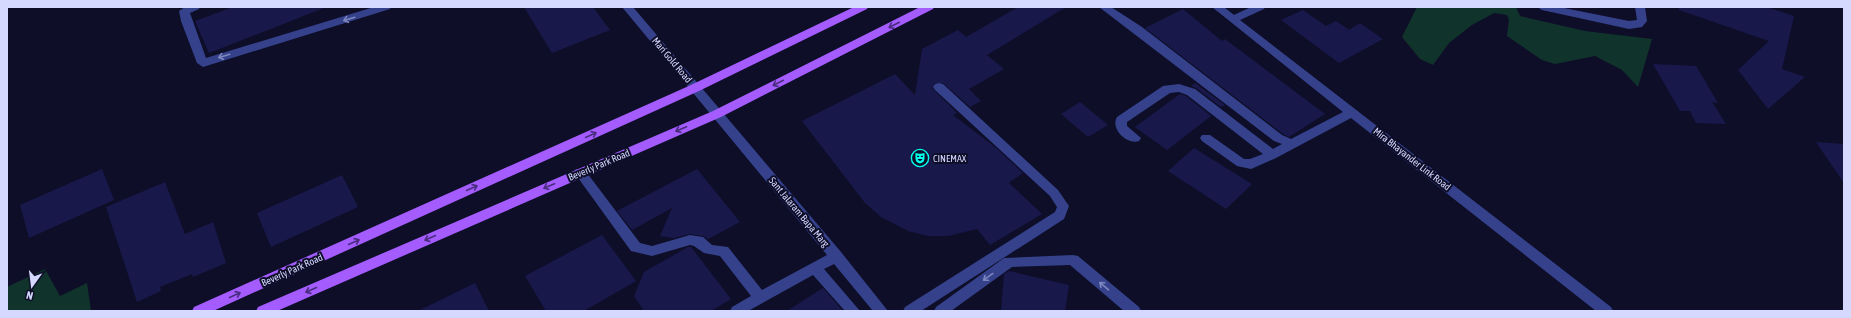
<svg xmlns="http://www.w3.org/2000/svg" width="1851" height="318" viewBox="0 0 1851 318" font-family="'Asap Condensed',sans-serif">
<rect width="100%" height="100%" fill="#0e0e29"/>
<g fill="#10332b">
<path d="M1417 7H1516L1520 16 1585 31 1652 39 1638 87 1622 70 1595 56 1555 64 1542 60 1507 36 1509 20 1507 15 1494 13 1472 25 1449 43 1433 65 1420 59 1402 37Z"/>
<path d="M45 269 60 296 87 283 91 311H7V287Z"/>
</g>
<g fill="#19184b">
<path d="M233 7H324V8L209 53 195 21Z"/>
<path d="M524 7H593L610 30 552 53Z"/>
<path d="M1018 7H1066L987 55 1004 69 969 89 981 101 970 107 943 83H935L932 88 957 113 953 115 995 147 1023 173 1009 183 1042 214 990 245 977 229 948 236H928L908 231 881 217 865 203 802 121 895 74 915 95 922 49 958 30 966 37Z"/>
<path d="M1679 7H1766L1794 16 1782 69 1805 77 1768 109 1738 70 1769 41 1679 10Z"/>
<path d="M1183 9 1222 41 1225 39 1325 114 1289 137 1283 134 1145 28Z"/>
<path d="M1303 10 1326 26 1336 21 1349 30 1360 23 1383 39 1339 63 1281 20Z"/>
<path d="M1653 64 1696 66 1718 103 1712 102 1726 124 1696 123 1690 111H1680Z"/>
<path d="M1195 83 1225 105 1221 107 1196 88 1191 86Z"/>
<path d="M1180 94 1186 96 1211 116 1167 150 1135 127Z"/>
<path d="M1080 102 1108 125 1088 137 1061 114Z"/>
<path d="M1816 142 1844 144V183Z"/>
<path d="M1194 148 1252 184 1226 209 1168 171Z"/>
<path d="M102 169 114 200 29 238 20 205Z"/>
<path d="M697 169 740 222 708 239 703 236 690 234 674 238 660 236 672 208 632 230 617 211Z"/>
<path d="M342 175 358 207 271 247 257 213Z"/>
<path d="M165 182 185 234 213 222 226 263 193 277 192 274 160 287 161 291 137 302 106 207Z"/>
<path d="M602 235 636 281 584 311H546L525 276Z"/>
<path d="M688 247H691L731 299 711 311H644L634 296 644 272Z"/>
<path d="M1009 271 1069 285 1065 311H1001L1004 274Z"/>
<path d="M475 283 489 311H418Z"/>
<path d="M823 288 843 311H787Z"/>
</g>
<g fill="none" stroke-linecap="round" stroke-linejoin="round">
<g fill="#35428b" fill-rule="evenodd">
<path d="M185 7H200L199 9 190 13 206 58 374 7H391L390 9 203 67 197 63 181 21 179 11Z"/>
<path d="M622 7H633L841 252 888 311H873L834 264 824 269 860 311H845L813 275 748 311H730L732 307 751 296 720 256 704 253 694 246 690 245 652 256 631 251 576 175 574 172 576 169H584L640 243 652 246 690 235 703 237 712 245 728 247 762 290 827 255Z"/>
<path d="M1099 7H1111L1142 27 1282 135 1291 139 1343 112 1212 7H1224L1234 15 1251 7H1265L1264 9 1240 20 1611 307 1613 311H1596L1351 118 1276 158 1251 169 1237 166 1202 141 1200 138 1202 135H1210L1244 159H1250L1263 154 1187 95 1179 92 1170 93 1127 122V126L1141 138 1139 141C1127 145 1110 129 1117 117L1163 86 1179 84 1195 89 1273 149 1282 144 1274 141Z"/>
<path d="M1537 7H1559L1629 21 1637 20 1635 7H1645L1647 21 1642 27 1629 29 1542 10Z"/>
<path d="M939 83 943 84 1058 190 1069 206 1064 219 921 311H903L905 307 1055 212 1057 207 1050 196 935 90 933 87 935 84Z"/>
<path d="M1073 255 1078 256 1139 307 1141 311H1124L1070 265 1012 267 951 311H934L936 307 1004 258Z"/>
</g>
<g fill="#a45cff" fill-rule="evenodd">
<path d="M854 7H868L867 9 699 91 213 311H192L194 307 691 85Z"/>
<path d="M920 7H934L933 9 721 117 277 311H256L258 307 713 111Z"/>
</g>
</g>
<defs><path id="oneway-shaft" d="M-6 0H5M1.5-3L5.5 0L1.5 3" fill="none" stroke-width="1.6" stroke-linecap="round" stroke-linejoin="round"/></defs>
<g stroke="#7d86bf">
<use href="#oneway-shaft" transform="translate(349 19) rotate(163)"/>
<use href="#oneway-shaft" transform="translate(224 56) rotate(163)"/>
<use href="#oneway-shaft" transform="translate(988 277) rotate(144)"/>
<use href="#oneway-shaft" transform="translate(1104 286) rotate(-140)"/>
</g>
<g stroke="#4a2d7f">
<use href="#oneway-shaft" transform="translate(894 25) rotate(153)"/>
<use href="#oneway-shaft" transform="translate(778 83) rotate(153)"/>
<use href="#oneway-shaft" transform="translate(681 129) rotate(157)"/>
<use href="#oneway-shaft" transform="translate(591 135) rotate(-24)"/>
<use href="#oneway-shaft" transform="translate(549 186) rotate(157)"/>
<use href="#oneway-shaft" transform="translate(472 188) rotate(-24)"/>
<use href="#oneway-shaft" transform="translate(430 238) rotate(156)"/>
<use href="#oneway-shaft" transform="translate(354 242) rotate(-24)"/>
<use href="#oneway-shaft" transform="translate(311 290) rotate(156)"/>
<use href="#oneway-shaft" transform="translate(235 295) rotate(-24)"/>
</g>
<defs>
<symbol id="theatre-ring" viewBox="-11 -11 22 22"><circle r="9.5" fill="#0e0e29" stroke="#01ffea" stroke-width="1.5"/><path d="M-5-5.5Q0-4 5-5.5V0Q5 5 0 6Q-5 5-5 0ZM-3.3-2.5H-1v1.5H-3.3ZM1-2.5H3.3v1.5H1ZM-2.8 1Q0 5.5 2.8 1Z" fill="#01ffea"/></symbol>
</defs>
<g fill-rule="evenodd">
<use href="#theatre-ring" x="910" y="148" width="20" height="20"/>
</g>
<g text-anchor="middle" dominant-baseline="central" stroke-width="4" stroke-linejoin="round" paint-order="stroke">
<g font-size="10" fill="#d5d8ff" stroke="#0e0e29">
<text transform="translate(672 60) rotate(50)">Mari Gold Road</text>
<text transform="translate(1412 159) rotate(38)">Mira Bhayander Link Road</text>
<text transform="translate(599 165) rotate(-23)">Beverly Park Road</text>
<text transform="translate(799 212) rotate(50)">Sant Jalaram Bapa Marg</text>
<text transform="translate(292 270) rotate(-24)">Beverly Park Road</text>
</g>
<g font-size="10" fill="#d5d8ff" stroke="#0e0e29" text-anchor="start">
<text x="933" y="158">CINEMAX</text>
</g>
</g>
<rect width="1851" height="318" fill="none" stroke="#d5d8ff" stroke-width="16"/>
<g transform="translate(32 286) rotate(194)" stroke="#0e0e29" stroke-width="3" paint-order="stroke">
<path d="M0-3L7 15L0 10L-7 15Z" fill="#d5d8ff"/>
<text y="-6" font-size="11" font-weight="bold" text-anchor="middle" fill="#d5d8ff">N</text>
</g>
</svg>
